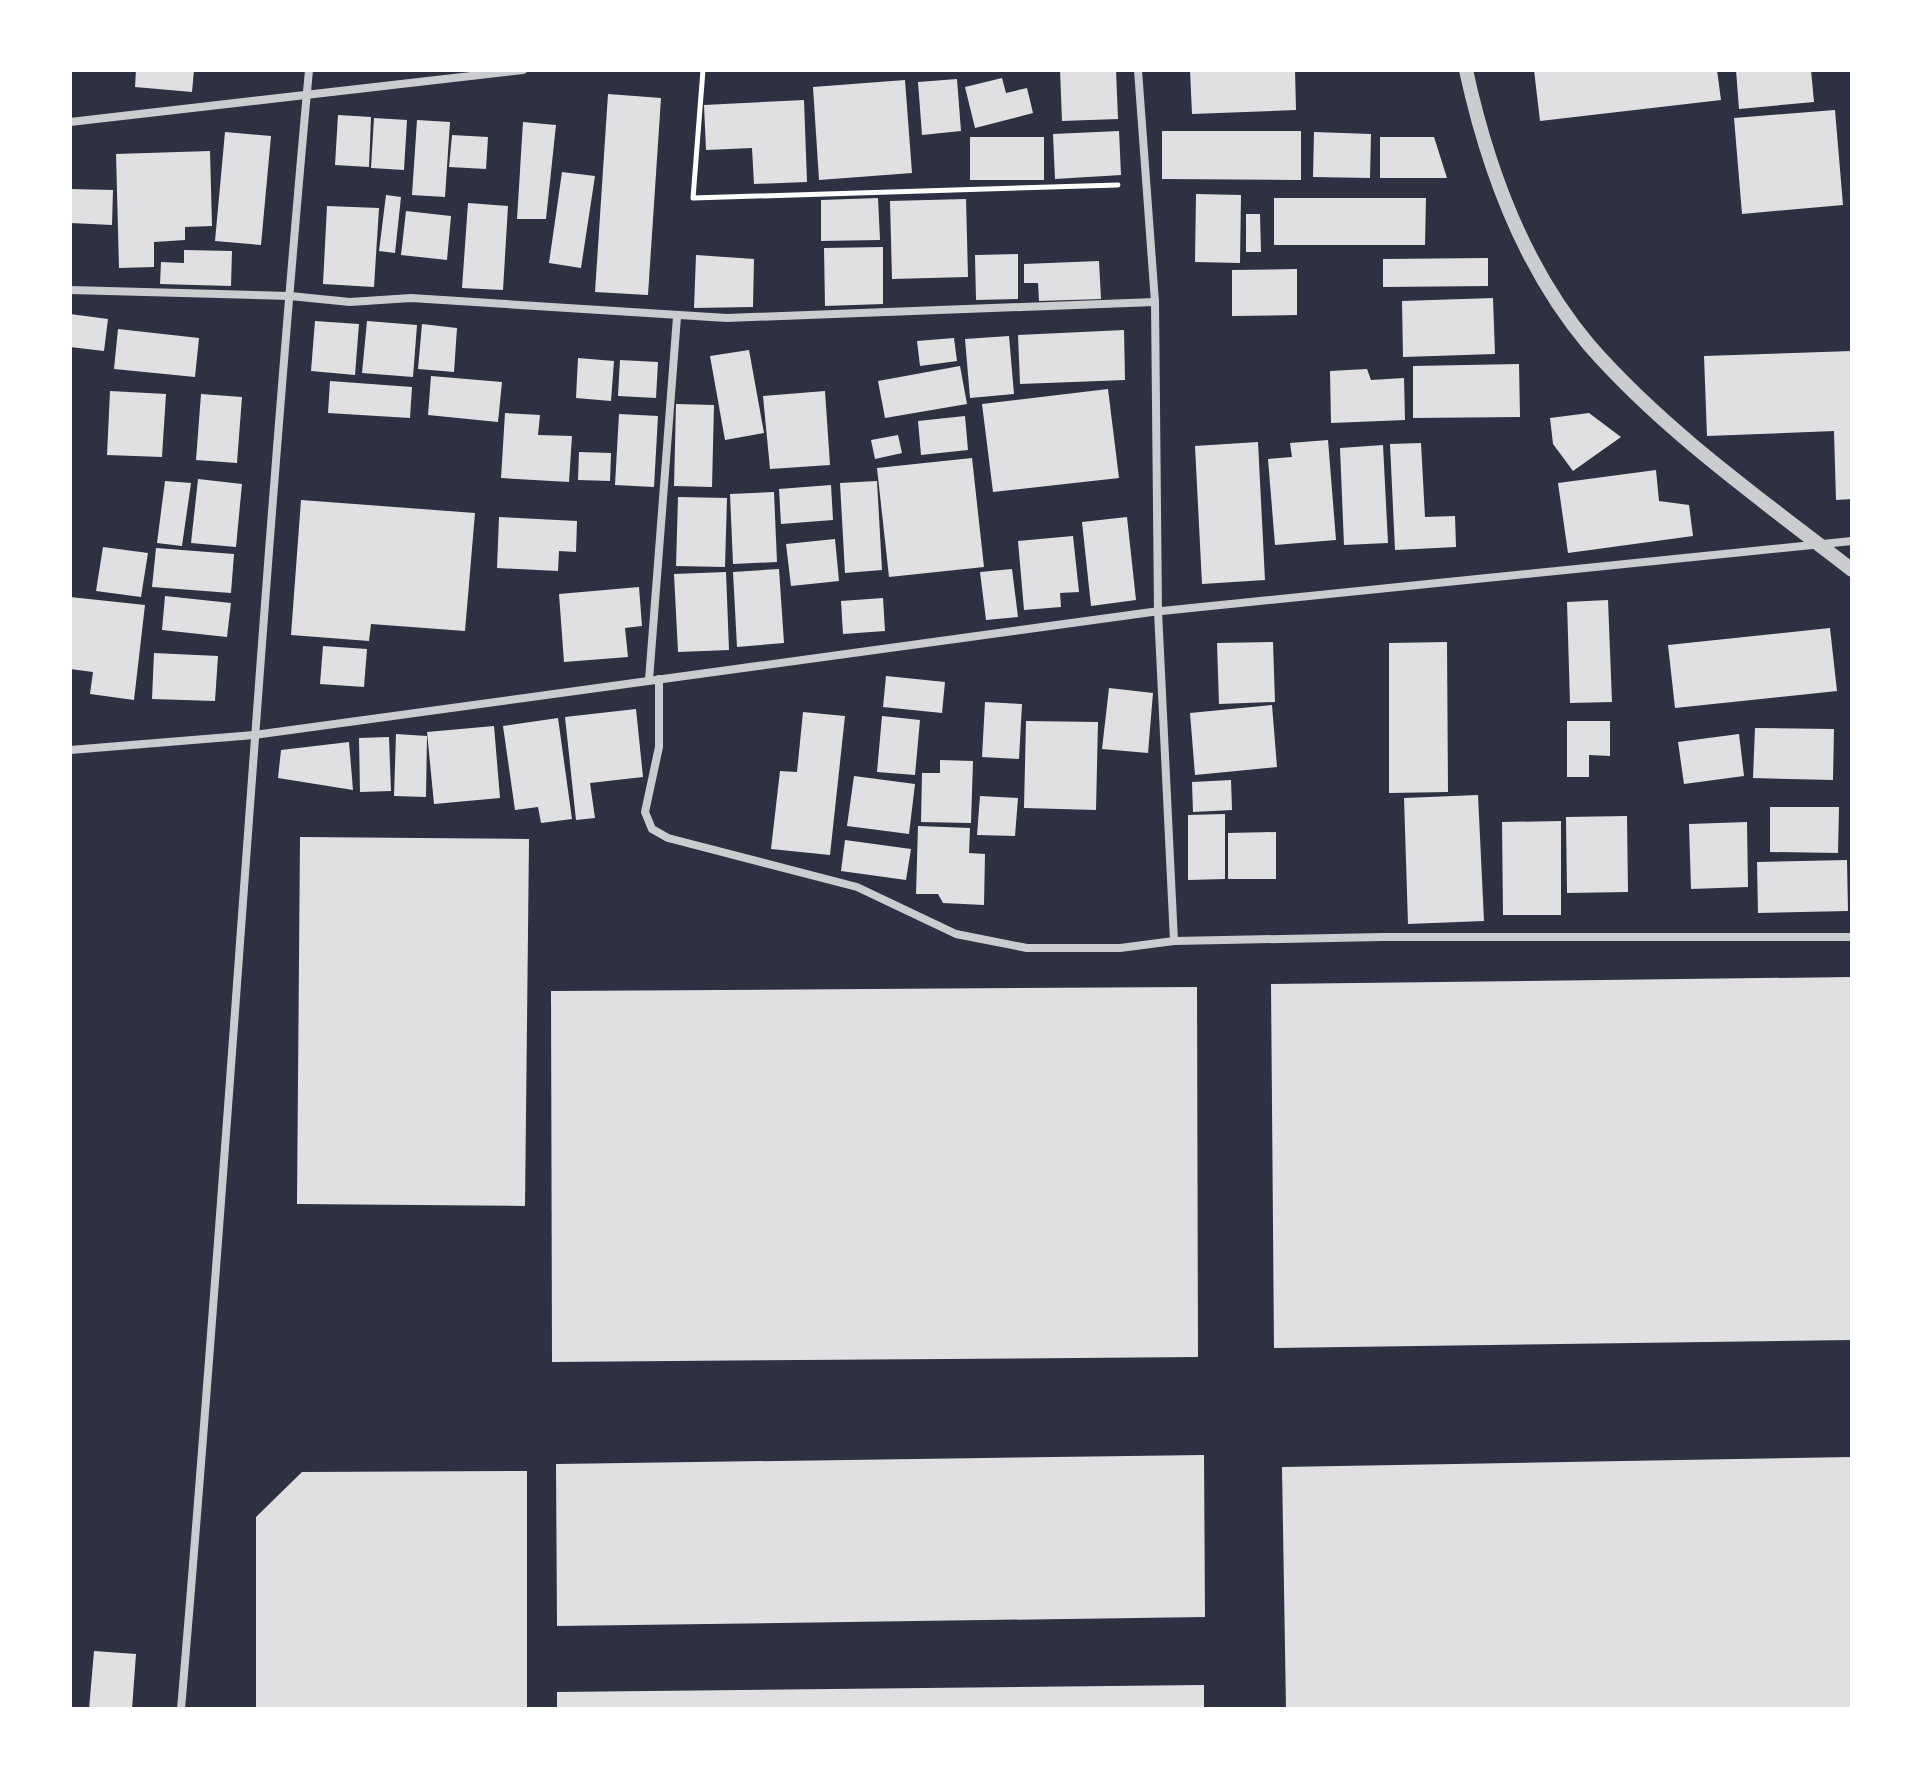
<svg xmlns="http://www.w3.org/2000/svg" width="1922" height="1779" viewBox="0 0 1922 1779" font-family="Karla,sans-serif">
<rect width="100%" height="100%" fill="#2d3142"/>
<g fill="#e0e0e3">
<path d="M136 70H194L192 92 135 87Z"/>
<path d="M1060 70H1116L1118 119 1062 121Z"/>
<path d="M1190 70H1295L1296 110 1192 114Z"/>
<path d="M1534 70H1717L1721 100 1540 121Z"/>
<path d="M1736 70H1811L1814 102 1739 109Z"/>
<path d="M1002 78 1006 93 1027 88 1033 113 975 128 965 87Z"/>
<path d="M957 79 961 131 922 135 918 82Z"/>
<path d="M905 80 912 173 819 180 813 87Z"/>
<path d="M608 94 661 98 648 295 595 292Z"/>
<path d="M804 100 807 182 754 184 752 148 706 150 704 105Z"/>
<path d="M1835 110 1843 205 1742 214 1734 118Z"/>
<path d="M338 115 371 117 369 167 335 165Z"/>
<path d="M374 118 407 120 404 170 371 168Z"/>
<path d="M417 120 450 122 445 197 412 195Z"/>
<path d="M523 122 556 125 546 219H517Z"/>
<path d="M1119 131 1121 175 1055 179 1053 134Z"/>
<path d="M1162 131H1301V180L1162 179Z"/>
<path d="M225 132 271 136 261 245 215 241Z"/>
<path d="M1314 132 1371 134 1370 178 1313 177Z"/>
<path d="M452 135 488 137 486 169 449 167Z"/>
<rect x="970" y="137" width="74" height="43"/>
<path d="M1380 137H1434L1447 178H1380Z"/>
<path d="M210 151 212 226 185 227V240L154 242V267L119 268 116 154Z"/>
<path d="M562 172 595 176 581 268 549 263Z"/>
<path d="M70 189 113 190 112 225 70 223Z"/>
<path d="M1196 194 1241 195 1240 263 1195 262Z"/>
<path d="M386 195 401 197 395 253 379 251Z"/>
<path d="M878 198 880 240 821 241V200Z"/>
<path d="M1274 198H1426L1425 245H1274Z"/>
<path d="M966 199 968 277 892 279 890 201Z"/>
<path d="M468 203 508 206 503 290 462 288Z"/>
<path d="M327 206 379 208 374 287 323 284Z"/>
<path d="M406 211 451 216 447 260 401 255Z"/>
<path d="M1246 214H1260L1261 252H1246Z"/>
<path d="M883 247V304L825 306 824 248Z"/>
<path d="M184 250 232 251 231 286 160 284 161 262 184 263Z"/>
<path d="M1018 254V299L976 300 975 255Z"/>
<path d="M696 255 754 259 753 307 694 308Z"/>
<path d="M1488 258V286L1383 287V259Z"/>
<path d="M1099 261 1101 299 1039 301 1038 283H1024V264Z"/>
<path d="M1297 269V315L1232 316V270Z"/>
<path d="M1493 298 1495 354 1403 357 1402 301Z"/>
<path d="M70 314 108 319 104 351 70 347Z"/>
<path d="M315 321 359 324 355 375 311 371Z"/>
<path d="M367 321 417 325 413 377 362 373Z"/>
<path d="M422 324 457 328 454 372 418 369Z"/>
<path d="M118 329 199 338 195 377 114 369Z"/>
<path d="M1124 330 1125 380 1020 384 1018 335Z"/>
<path d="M1009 336 1014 394 970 398 965 339Z"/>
<path d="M954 338 957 361 920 366 917 341Z"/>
<path d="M749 350 764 433 725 440 710 356Z"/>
<path d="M1852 351V499L1836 500 1834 431 1707 436 1704 356Z"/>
<path d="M578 358 614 361 611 401 576 398Z"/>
<path d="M620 360 658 362 656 398 618 396Z"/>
<path d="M1519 364 1520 417 1413 418V366Z"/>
<path d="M960 366 967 404 885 418 878 381Z"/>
<path d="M1367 369 1371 380 1404 378 1405 420 1331 423 1330 371Z"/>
<path d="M431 376 502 382 498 422 428 415Z"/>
<path d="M330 381 412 387 410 418 328 413Z"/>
<path d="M1108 389 1119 478 993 492 982 404Z"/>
<path d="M110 391 166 394 162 457 107 455Z"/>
<path d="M825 391 830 465 770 469 763 396Z"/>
<path d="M201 394 242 397 237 463 196 460Z"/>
<path d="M676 404 714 405 712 487 674 486Z"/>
<path d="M505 413 540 415 538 435 572 436 569 482 501 478Z"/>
<path d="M1589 413 1621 437 1573 471 1553 444 1550 418Z"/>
<path d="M619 414 658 416 654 487 615 485Z"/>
<path d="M965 416 968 450 921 455 918 421Z"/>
<path d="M898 435 902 453 875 459 871 440Z"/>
<path d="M1328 440 1336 540 1275 545 1268 459 1292 457 1290 443Z"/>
<path d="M1258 442 1265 580 1202 584 1195 446Z"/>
<path d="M1421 443 1425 517 1455 516 1456 547 1395 550 1390 444Z"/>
<path d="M1383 445 1388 543 1344 545 1340 448Z"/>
<path d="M579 452 611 453 610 481 578 480Z"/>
<path d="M972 458 984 567 889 577 877 468Z"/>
<path d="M1656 470 1659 501 1689 505 1693 536 1568 553 1558 483Z"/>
<path d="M198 479 242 484 236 547 191 543Z"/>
<path d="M165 481 191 483 182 546 157 543Z"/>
<path d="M877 481 882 570 845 573 840 483Z"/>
<path d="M831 485 833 520 781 524 779 489Z"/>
<path d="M774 492 777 562 733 564 730 494Z"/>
<path d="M678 497 727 498 725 567 676 566Z"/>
<path d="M301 500 475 513 465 631 371 624 369 641 291 635Z"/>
<path d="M499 517 577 521 576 552 559 551 558 571 497 568Z"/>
<path d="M1127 517 1136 600 1091 606 1082 522Z"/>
<path d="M1073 536 1079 592 1060 593 1061 607 1024 610 1018 541Z"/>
<path d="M835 539 839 581 791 586 786 544Z"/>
<path d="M103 547 148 553 141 597 96 591Z"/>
<path d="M156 548 234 554 231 593 152 587Z"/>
<path d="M779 569 784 643 737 647 733 572Z"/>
<path d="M1012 569 1018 617 986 620 980 572Z"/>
<path d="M726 572 729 650 678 652 674 574Z"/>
<path d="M639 587 642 626 625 628 628 657 564 662 559 594Z"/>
<path d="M165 596 231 603 227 637 162 630Z"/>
<path d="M70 597 145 605 134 700 90 694 93 672 70 669Z"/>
<path d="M883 598 885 631 843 634 841 601Z"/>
<path d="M1608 600 1612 702 1570 703 1567 602Z"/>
<path d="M1830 628 1837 691 1675 708 1668 645Z"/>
<path d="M1273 642 1275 702 1219 704 1217 643Z"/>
<path d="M1447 642 1448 792 1389 793V643Z"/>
<path d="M323 646 367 649 364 687 320 684Z"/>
<path d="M154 653 218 656 215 701 152 699Z"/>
<path d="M886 676 945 682 942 713 883 707Z"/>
<path d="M1109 688 1153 693 1148 753 1102 749Z"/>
<path d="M985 702 1022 704 1019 759 982 757Z"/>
<path d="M1272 705 1277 767 1195 775 1190 713Z"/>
<path d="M636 709 643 777 590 783 595 818 576 820 565 717Z"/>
<path d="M803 712 845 716 830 855 771 849 780 771 797 772Z"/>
<path d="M882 716 920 720 915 775 877 772Z"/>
<path d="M558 718 572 819 541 823 538 807 515 810 503 726Z"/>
<path d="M1026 721 1098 722 1096 810 1024 808Z"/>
<path d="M1567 721H1610V756L1589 755V777H1567Z"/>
<path d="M494 726 500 798 434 804 427 732Z"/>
<path d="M1755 728 1834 729 1833 780 1753 778Z"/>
<path d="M396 734 427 736 426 797 394 796Z"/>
<path d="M1739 734 1744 776 1684 784 1678 742Z"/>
<path d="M389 737 391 791 360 792 359 738Z"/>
<path d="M349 742 353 790 278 778 281 750Z"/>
<path d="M940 760 973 761 971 823 921 822 922 773H940Z"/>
<path d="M854 776 915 784 909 834 847 826Z"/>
<path d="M1231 780 1232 810 1193 812 1192 782Z"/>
<path d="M1478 795 1484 921 1408 924 1404 798Z"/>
<path d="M980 796 1018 798 1015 836 977 835Z"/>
<path d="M1770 807H1839L1838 853 1770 852Z"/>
<path d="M1225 814V879L1188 880V815Z"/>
<path d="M1627 816 1628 892 1567 893 1566 817Z"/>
<path d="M1561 821V915H1503L1502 822Z"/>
<path d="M1747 822 1748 887 1691 889 1689 824Z"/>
<path d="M918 826 970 828 969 853 985 854 984 905 943 903 938 894H916Z"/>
<path d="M1276 832V879H1228V833Z"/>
<path d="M300 837 529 839 525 1206 297 1204Z"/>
<path d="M845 840 911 849 906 880 841 871Z"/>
<path d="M1847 860 1848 911 1758 913 1757 862Z"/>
<path d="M1852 977V1340L1274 1348 1271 984Z"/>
<path d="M1197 987 1198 1357 552 1362 551 991Z"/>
<path d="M1204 1455 1205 1617 557 1626 556 1464Z"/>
<path d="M1852 1457V1709H1286L1282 1467Z"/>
<path d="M527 1471V1709H256V1517L302 1472Z"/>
<path d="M94 1651 136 1654 132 1709H89Z"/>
<path d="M1204 1685V1709H557V1692Z"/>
</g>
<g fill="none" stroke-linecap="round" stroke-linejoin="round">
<path stroke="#fff" stroke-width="5" d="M703 70 693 198 1118 185"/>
<g stroke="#caccd0" stroke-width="8">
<path d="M1138 70 1155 302 1158 611 1174 941"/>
<path d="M70 122 523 70"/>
<path d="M70 290 290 296 350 302 411 298 727 318 1155 302"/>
<path d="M659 679V747L645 812 652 829 668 838 857 887 956 934 1027 948H1120L1174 941 1382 937H1852"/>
<path d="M649 680 677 317"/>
<path d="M70 750 254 735 1152 612 1852 541"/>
<path d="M181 1709C228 1163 259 616 309 70"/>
</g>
<path stroke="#caccd0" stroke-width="14" d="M1466 70C1487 167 1524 268 1589 345 1664 431 1762 500 1852 570"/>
</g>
<rect width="1922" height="1779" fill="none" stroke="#ffffff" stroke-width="144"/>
</svg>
